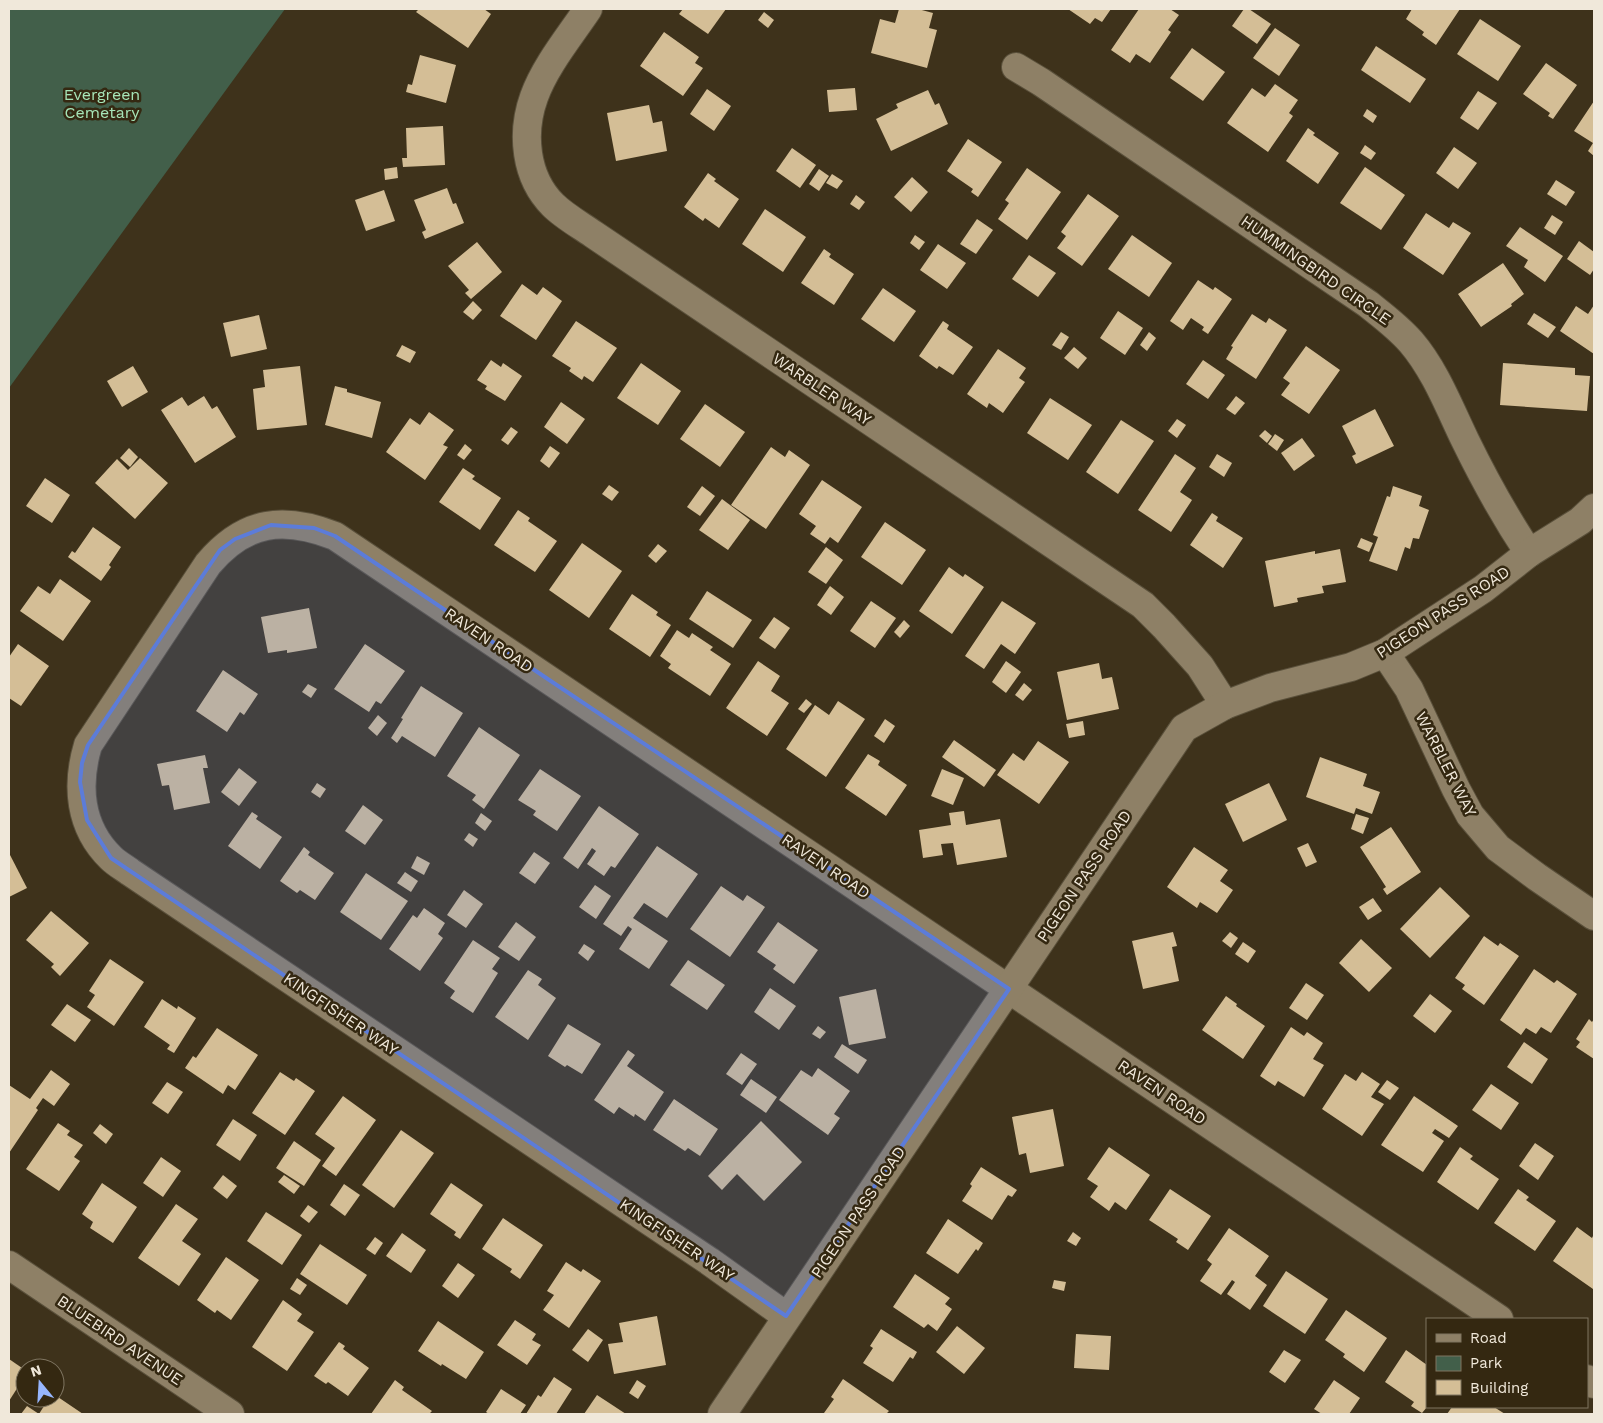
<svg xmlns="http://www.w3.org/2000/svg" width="1603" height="1423" viewBox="0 0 1603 1423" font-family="'Work Sans',sans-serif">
<rect width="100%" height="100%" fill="#3e321b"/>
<path fill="#425f4a" d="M9 9H285L9 388Z"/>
<g fill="#d4be96">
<path d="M419 9H484L491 14 468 48 416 12Z"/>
<path d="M683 9H726L708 34 679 14Z"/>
<path d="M899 9H918L933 13 929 28 937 30 927 68 871 53 880 19 895 23Z"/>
<path d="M1068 9H1111L1102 22 1095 18 1090 24Z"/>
<path d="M1139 9H1170L1179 15 1168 30 1171 32 1150 63 1136 54 1130 63 1111 50Z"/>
<path d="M1244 9H1249L1271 24 1257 44 1232 26Z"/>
<path d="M1412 9H1460L1436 45 1422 35 1424 32 1406 19Z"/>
<path d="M764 12 774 20 768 28 758 20Z"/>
<path d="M1480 19 1521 46 1498 81 1457 54Z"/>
<path d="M1275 28 1300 45 1279 76 1253 58Z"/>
<path d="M664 32 699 57 695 63 703 68 683 96 640 66Z"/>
<path d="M1376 46 1426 79 1410 103 1361 70Z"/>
<path d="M1192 48 1225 72 1203 101 1170 78Z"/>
<path d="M420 55 456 65 446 103 406 92 408 84 412 85Z"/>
<path d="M1546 63 1577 85 1553 119 1548 116 1550 113 1523 94Z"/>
<path d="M1275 84 1298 100 1289 113 1293 116 1268 152 1227 123 1252 88 1265 97Z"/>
<path d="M855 88 857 110 829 112 827 90Z"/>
<path d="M707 89 731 106 714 131 690 114Z"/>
<path d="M928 90 935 105 939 103 948 124 891 151 876 119 898 108 896 104Z"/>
<path d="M1478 91 1497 103 1478 130 1460 118Z"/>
<path d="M1594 101V156L1588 151 1593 143 1574 131Z"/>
<path d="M649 105 653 123 662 121 667 151 616 161 607 113Z"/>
<path d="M1367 109 1377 116 1373 123 1363 116Z"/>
<path d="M443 126 445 165 403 167 402 158H407L406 128Z"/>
<path d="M1308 128 1315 133 1313 135 1339 153 1318 184 1286 161Z"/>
<path d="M968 139 1002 162 978 197 971 192 973 189 947 171Z"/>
<path d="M1365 145 1376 153 1371 160 1360 153Z"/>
<path d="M1454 147 1477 163 1458 189 1436 173Z"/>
<path d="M792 148 816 165 800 188 776 171Z"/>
<path d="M397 167 398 178 385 180 384 169Z"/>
<path d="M1365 167 1405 195 1381 230 1340 203Z"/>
<path d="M1027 168 1061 192 1027 240 998 219 1009 203 1005 200Z"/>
<path d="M819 169 829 176 819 191 809 184Z"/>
<path d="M708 173 716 179 714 181 739 199 719 228 705 218 703 221 684 207Z"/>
<path d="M832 174 843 181 837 189 826 183Z"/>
<path d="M912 177 928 192 911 212 894 197Z"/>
<path d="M1556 180 1575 192 1566 206 1547 194Z"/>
<path d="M447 188 453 204 456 203 464 223 425 239 422 232 426 230 414 200Z"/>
<path d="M384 190 395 221 366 231 355 200Z"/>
<path d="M1088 194 1119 216 1082 266 1057 248 1066 236 1061 232Z"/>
<path d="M856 195 865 202 859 210 850 204Z"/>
<path d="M765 209 806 237 783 272 742 244Z"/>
<path d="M1426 213 1449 228 1453 222 1471 233 1443 275 1403 248Z"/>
<path d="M1552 215 1563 222 1555 235 1544 228Z"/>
<path d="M977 219 993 230 976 254 960 244Z"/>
<path d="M1520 227 1563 256 1545 282 1524 267 1528 260 1506 246Z"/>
<path d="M915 235 925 242 919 250 910 243Z"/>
<path d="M1132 235 1172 263 1149 297 1108 269Z"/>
<path d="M1579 241 1594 252V269L1590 275 1567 259Z"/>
<path d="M477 242 502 272 471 299 465 293 469 290 448 266Z"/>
<path d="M938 244 966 263 947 289 920 270Z"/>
<path d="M824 249 831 254 829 257 854 274 834 305 801 283Z"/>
<path d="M1029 255 1056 273 1038 297 1012 279Z"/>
<path d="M1503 263 1524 294 1511 304 1512 306 1481 327 1458 294Z"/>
<path d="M1198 280 1213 290 1215 287 1232 299 1208 334 1202 330 1204 327 1191 318 1183 330 1170 321Z"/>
<path d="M522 284 537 295 543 287 562 301 536 340 500 316Z"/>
<path d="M883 288 916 311 894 342 861 319Z"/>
<path d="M473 301 482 310 473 320 463 312Z"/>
<path d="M1594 305V354L1560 331 1576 306 1588 314Z"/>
<path d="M1118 311 1143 328 1125 355 1100 338Z"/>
<path d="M1534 313 1556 327 1548 338 1527 324Z"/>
<path d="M1252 314 1266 323 1269 318 1287 330 1256 379 1226 359 1233 347 1231 346Z"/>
<path d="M259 315 267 349 231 357 223 323Z"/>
<path d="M576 321 617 348 593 382 584 376 582 380 569 371 571 368 552 356Z"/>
<path d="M943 321 949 325 947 329 973 347 953 375 939 366 937 369 919 356Z"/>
<path d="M1061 332 1069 337 1061 350 1052 345Z"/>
<path d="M1149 332 1156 338 1147 351 1140 345Z"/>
<path d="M402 345 416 352 410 363 396 356Z"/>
<path d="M1306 346 1340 370 1309 414 1281 395 1290 383 1283 378Z"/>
<path d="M1074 347 1087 358 1078 369 1064 358Z"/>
<path d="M998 349 1026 368 1019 378 1025 382 1003 413 989 403 987 408 967 394Z"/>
<path d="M491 360 501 367 503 363 522 376 505 401 485 389 487 386 477 380Z"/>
<path d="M1203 360 1225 375 1208 399 1186 384Z"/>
<path d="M641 363 681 391 658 425 617 398Z"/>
<path d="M1503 363 1575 368V375L1590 376 1587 411 1500 405Z"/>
<path d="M133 366 148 392 122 407 107 381Z"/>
<path d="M300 366 307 425 257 430 253 389 265 387 263 370Z"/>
<path d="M335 386 347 389V392L381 402 372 438 325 425Z"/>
<path d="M204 396 212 409 217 406 236 437 195 463 161 410 182 397 188 406Z"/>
<path d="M1236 396 1245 403 1235 415 1226 409Z"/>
<path d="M1050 398 1092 425 1068 460 1027 433Z"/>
<path d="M561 402 585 419 567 444 544 427Z"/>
<path d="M705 404 745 432 720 467 680 439Z"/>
<path d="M1375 409 1394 446 1356 464 1352 456 1356 454 1342 426Z"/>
<path d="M429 412 454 430 443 445 448 447 425 480 386 452 410 418 420 425Z"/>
<path d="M1177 419 1186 425 1177 438 1168 431Z"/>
<path d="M1121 420 1154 441 1118 494 1086 472Z"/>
<path d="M511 427 518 432 508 445 501 440Z"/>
<path d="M1265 430 1272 436 1267 443 1259 436Z"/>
<path d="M1275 434 1284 440 1277 451 1268 444Z"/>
<path d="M1302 438 1315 456 1294 471 1281 453Z"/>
<path d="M465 444 472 450 464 460 457 455Z"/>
<path d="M550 446 560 453 549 468 540 461Z"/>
<path d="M771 447 785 457 789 450 810 465 766 529 731 505Z"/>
<path d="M129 448 138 457 130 467 120 458Z"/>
<path d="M1175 454 1196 468 1180 492 1192 500 1171 532 1138 510Z"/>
<path d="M1217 454 1232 463 1224 477 1209 467Z"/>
<path d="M140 458 168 483 135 519 95 483 117 459 128 470Z"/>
<path d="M463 468 475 476 472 479 501 498 480 530 439 502Z"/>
<path d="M45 478 70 495 52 523 26 506Z"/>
<path d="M822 480 862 507 838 543 830 537 825 544 810 534 816 526 799 514Z"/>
<path d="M609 485 619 492 612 501 602 494Z"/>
<path d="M702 486 715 496 700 516 687 507Z"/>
<path d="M1393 486 1422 496 1419 506 1429 510 1419 539 1413 538 1410 549 1405 547 1397 571 1369 561 1378 537 1373 535 1387 496 1390 497Z"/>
<path d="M722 499 750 520 728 550 699 530Z"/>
<path d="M518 510 530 518 528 521 557 541 535 572 494 545Z"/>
<path d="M1212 513 1218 517 1216 521 1243 538 1223 568 1190 545Z"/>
<path d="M885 522 926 550 902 585 861 557Z"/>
<path d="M93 527 121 547 109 565 111 567 101 581 68 557 72 551 75 553Z"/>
<path d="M1361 538 1373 543 1369 552 1357 547Z"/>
<path d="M582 543 622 571 589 618 549 590Z"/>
<path d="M658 544 667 551 656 563 648 556Z"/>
<path d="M826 547 843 560 826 584 808 572Z"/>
<path d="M1340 549 1346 582 1322 586 1324 593 1297 598 1298 602 1274 607 1265 561 1315 551V554Z"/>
<path d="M949 567 963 577 965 574 984 587 952 634 919 611Z"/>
<path d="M60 579 91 601 63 641 20 611 38 586 50 594Z"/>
<path d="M830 586 844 597 831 615 817 605Z"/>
<path d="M707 591 752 620 733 648 689 619Z"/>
<path d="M632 594 658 612 656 615 671 625 650 657 609 629Z"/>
<path d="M871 601 896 618 875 648 850 631Z"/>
<path d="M1002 601 1036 623 1015 654 1001 644 984 669 965 656Z"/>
<path d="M309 608 317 648 287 653V650L268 653 261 617Z"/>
<path d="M774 617 790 628 775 649 759 638Z"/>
<path d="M904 620 910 626 900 638 894 632Z"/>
<path d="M677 630 689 638 692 633 713 647 710 650 731 664 710 696 668 668 671 664 660 656Z"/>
<path d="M18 644 49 666 21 706 9 698V657Z"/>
<path d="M365 644 405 671 381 704 376 701 369 712 334 689Z"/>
<path d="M758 661 780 676 771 691 789 703 767 736 726 708Z"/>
<path d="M1006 661 1021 672 1006 693 992 682Z"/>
<path d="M1099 663 1102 679 1112 677 1119 709 1067 720 1057 672Z"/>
<path d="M223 670 258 694 244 715 240 712 227 732 196 711Z"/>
<path d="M1024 683 1032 690 1023 701 1015 695Z"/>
<path d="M308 684 317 689 311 698 302 692Z"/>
<path d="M421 686 463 713 435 757 402 736 397 743 391 738 403 719 401 718Z"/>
<path d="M806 699 812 704 804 713 798 709Z"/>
<path d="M838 701 865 719 826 777 786 749 815 705 829 715Z"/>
<path d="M378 715 387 723 377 736 368 728Z"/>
<path d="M885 719 895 726 884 743 874 736Z"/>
<path d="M1083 721 1085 735 1069 738 1066 724Z"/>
<path d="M479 727 520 755 484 809 472 800 476 795 447 776Z"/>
<path d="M954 740 996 770 984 787 942 757Z"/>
<path d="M1038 741 1069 762 1039 804 997 775 1013 753 1024 761Z"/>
<path d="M868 754 880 761 878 765 907 785 886 816 845 788Z"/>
<path d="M205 755 208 768H203L210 803 174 810 169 785 162 786 157 764Z"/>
<path d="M1320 757 1367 774 1363 786 1380 792 1372 814 1356 808 1354 814 1306 797Z"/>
<path d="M239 768 257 782 239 806 221 792Z"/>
<path d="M540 769 581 796 557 831 533 815 536 811 518 800Z"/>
<path d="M942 769 964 778 953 805 931 796Z"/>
<path d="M317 783 326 789 320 798 311 792Z"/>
<path d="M1269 783 1287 820 1243 842 1225 804Z"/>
<path d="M363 805 383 820 365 845 345 831Z"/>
<path d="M599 806 639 834 615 868 611 866 604 876 587 864 596 851 592 848 578 869 563 858Z"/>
<path d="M964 811 966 825 1000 819 1007 857 957 865 953 843 941 844 943 855 923 858 919 830 951 825 949 813Z"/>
<path d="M252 812 258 816 256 819 282 837 260 869 228 846Z"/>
<path d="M481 813 492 821 485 831 475 823Z"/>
<path d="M1356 814 1369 818 1363 834 1351 829Z"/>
<path d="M1391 827 1421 872 1387 895 1383 889 1386 887 1360 847Z"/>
<path d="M469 833 478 839 473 847 464 840Z"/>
<path d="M1308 843 1317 862 1306 867 1297 848Z"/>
<path d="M657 846 698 874 667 918 644 903 633 918 668 941 649 969 619 949 632 929 628 926 621 936 603 924Z"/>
<path d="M304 847 310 852 308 855 334 873 315 900 300 890 297 893 280 881Z"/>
<path d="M1194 847 1228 870 1220 881 1233 890 1217 913 1200 902 1197 908 1167 887Z"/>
<path d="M534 852 550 863 535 884 519 873Z"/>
<path d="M9 853 27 888 9 897Z"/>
<path d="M417 856 430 863 424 875 411 868Z"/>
<path d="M405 872 418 881 411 892 397 883Z"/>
<path d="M366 873 408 901 381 940 340 912Z"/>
<path d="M595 885 611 896 596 919 579 907Z"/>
<path d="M721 886 743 901 747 895 765 907 730 957 690 929Z"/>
<path d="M1440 887 1470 916 1430 958 1400 929Z"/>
<path d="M464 890 483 904 466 928 447 915Z"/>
<path d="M1373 898 1382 911 1368 920 1359 907Z"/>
<path d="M424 908 445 923 438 934 443 938 420 971 389 949 413 915 417 918Z"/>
<path d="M51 911 89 943 60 976 51 967 54 964 26 940Z"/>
<path d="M516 922 536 937 519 961 498 947Z"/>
<path d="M778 922 818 950 794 984 773 969 776 965 757 952Z"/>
<path d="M1173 932 1177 946 1172 947 1179 981 1143 989 1132 941Z"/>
<path d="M1230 932 1238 938 1231 948 1222 941Z"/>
<path d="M1484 936 1498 946 1500 943 1519 956 1484 1005 1462 989 1465 985 1455 978Z"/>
<path d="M1361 939 1392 968 1369 992 1339 963Z"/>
<path d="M473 940 500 958 492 969 498 973 473 1013 450 998 455 991 444 983Z"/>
<path d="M1243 942 1256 951 1248 963 1235 954Z"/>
<path d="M584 944 595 951 588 961 578 953Z"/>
<path d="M110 959 144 982 114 1026 87 1007 95 995 89 991Z"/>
<path d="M688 960 725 985 707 1010 670 985Z"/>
<path d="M1534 969 1554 983 1557 980 1577 994 1551 1033 1541 1027 1536 1034 1526 1028 1521 1035 1500 1020Z"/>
<path d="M528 970 542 979 538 985 556 998 528 1040 495 1017Z"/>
<path d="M1306 983 1324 995 1307 1020 1289 1008Z"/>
<path d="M770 988 796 1006 779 1030 754 1012Z"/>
<path d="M876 989 886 1038 849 1045 839 997Z"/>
<path d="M1430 994 1452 1011 1435 1033 1413 1016Z"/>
<path d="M1226 996 1237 1004 1236 1006 1265 1026 1243 1059 1202 1030Z"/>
<path d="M162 999 177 1009 178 1006 196 1018 174 1053 167 1049 170 1045 144 1027Z"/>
<path d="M67 1004 91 1020 75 1042 51 1025Z"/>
<path d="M1589 1019 1592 1022 1594 1019V1059L1576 1047 1580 1042 1576 1039Z"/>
<path d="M568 1024 601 1044 582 1074 567 1065 565 1067 548 1056Z"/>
<path d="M818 1026 826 1032 820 1039 812 1034Z"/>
<path d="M1291 1027 1304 1036 1307 1032 1323 1043 1313 1059 1324 1065 1304 1097 1278 1081 1275 1086 1260 1076Z"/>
<path d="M217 1028 258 1055 235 1090 228 1085 223 1094 185 1068 193 1056 196 1058Z"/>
<path d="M1524 1042 1548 1059 1532 1084 1507 1067Z"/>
<path d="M842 1044 867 1060 858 1074 834 1057Z"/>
<path d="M628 1050 635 1055 627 1066 664 1092 645 1121 635 1114 634 1117 619 1107 614 1114 594 1100Z"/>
<path d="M741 1053 757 1064 742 1085 726 1074Z"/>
<path d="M818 1068 850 1091 834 1114 840 1118 828 1135 779 1100 801 1070 812 1077Z"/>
<path d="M51 1070 70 1084 54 1106 43 1098 36 1108 38 1110 9 1153V1085L30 1099Z"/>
<path d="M280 1072 294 1081 296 1078 315 1091 285 1135 252 1113Z"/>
<path d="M1362 1072 1380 1084 1371 1097 1384 1104 1362 1136 1322 1109 1345 1074 1356 1081Z"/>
<path d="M751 1079 777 1097 766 1113 740 1095Z"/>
<path d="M1387 1080 1399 1088 1390 1100 1378 1092Z"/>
<path d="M167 1082 183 1092 168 1114 152 1103Z"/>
<path d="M1491 1084 1519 1103 1501 1130 1472 1110Z"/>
<path d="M343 1096 376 1120 336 1176 322 1166 335 1148 315 1134Z"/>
<path d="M1414 1096 1458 1126 1449 1138 1435 1129 1432 1133 1444 1141 1423 1172 1381 1145Z"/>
<path d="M674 1099 718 1129 700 1156 688 1148 685 1151 653 1130Z"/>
<path d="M1053 1109 1064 1166 1030 1173 1026 1153 1019 1155 1012 1117Z"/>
<path d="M233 1119 257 1135 240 1161 216 1145Z"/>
<path d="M761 1121 802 1162 764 1201 737 1174 722 1190 708 1176Z"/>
<path d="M58 1123 70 1131 67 1135 83 1145 74 1157 80 1161 59 1191 26 1169Z"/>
<path d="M100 1124 113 1134 106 1144 93 1133Z"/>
<path d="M401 1130 434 1153 394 1208 362 1185Z"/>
<path d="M294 1141 321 1160 304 1186 276 1168Z"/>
<path d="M1535 1143 1554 1156 1538 1180 1519 1166Z"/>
<path d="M1109 1147 1150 1175 1126 1210 1115 1202 1109 1211 1090 1197 1098 1186 1087 1179Z"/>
<path d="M1460 1147 1473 1156 1470 1159 1499 1179 1478 1210 1437 1182Z"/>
<path d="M161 1157 181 1171 163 1197 143 1183Z"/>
<path d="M981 1167 1017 1190 1012 1197 1008 1195 992 1220 962 1201 972 1186 970 1184Z"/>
<path d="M223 1175 237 1186 227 1199 213 1188Z"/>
<path d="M284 1175 300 1186 294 1194 278 1182Z"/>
<path d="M102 1183 137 1207 113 1243 90 1228 93 1222 82 1214Z"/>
<path d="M451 1183 483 1205 460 1239 454 1235 456 1232 430 1214Z"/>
<path d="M344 1184 360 1195 345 1216 330 1205Z"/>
<path d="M1170 1189 1211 1216 1188 1250 1176 1242 1178 1239 1149 1220Z"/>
<path d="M1518 1189 1529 1197 1526 1200 1556 1221 1535 1251 1494 1223Z"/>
<path d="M176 1204 198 1219 182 1241 201 1254 179 1286 138 1258Z"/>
<path d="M308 1205 318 1212 309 1223 300 1216Z"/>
<path d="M266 1212 302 1235 282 1265 247 1241Z"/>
<path d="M503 1218 543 1245 520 1279 510 1272 512 1269 482 1249Z"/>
<path d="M948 1219 983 1243 978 1251 976 1249 958 1274 926 1253Z"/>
<path d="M1577 1227 1592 1238 1594 1234 1593 1289 1553 1261Z"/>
<path d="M1229 1228 1269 1256 1255 1276 1267 1285 1250 1310 1227 1294 1235 1282 1232 1280 1221 1295 1200 1281 1212 1264 1207 1260Z"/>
<path d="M1073 1232 1081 1238 1076 1246 1067 1241Z"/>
<path d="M402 1233 426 1250 411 1273 386 1256Z"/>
<path d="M375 1237 383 1243 375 1255 366 1249Z"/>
<path d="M320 1244 367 1275 347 1305 300 1274Z"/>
<path d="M226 1257 259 1280 231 1320 217 1310 215 1313 197 1300Z"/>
<path d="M566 1262 581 1272 583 1269 601 1281 569 1328 543 1310 554 1295 547 1291Z"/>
<path d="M458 1263 475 1275 458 1298 442 1286Z"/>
<path d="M1286 1271 1328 1299 1305 1334 1263 1306Z"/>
<path d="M915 1274 950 1298 945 1304 952 1309 937 1331 928 1324 924 1328 893 1307Z"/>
<path d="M297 1278 307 1285 300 1295 290 1289Z"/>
<path d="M1054 1280 1066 1282 1064 1291 1052 1288Z"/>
<path d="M283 1300 302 1314 297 1321 314 1332 287 1371 252 1347Z"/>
<path d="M1346 1310 1387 1338 1364 1372 1343 1357 1345 1354 1325 1340Z"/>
<path d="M657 1316 666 1365 614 1374 608 1344 623 1342 619 1323Z"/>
<path d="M515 1320 536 1334 532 1340 541 1345 527 1365 497 1345Z"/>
<path d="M438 1321 484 1352 466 1379 442 1364 441 1366 418 1351Z"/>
<path d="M957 1326 985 1348 964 1374 936 1352Z"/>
<path d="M588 1329 603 1340 588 1362 572 1350Z"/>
<path d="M881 1329 917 1352 913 1359 910 1357 893 1382 863 1363 873 1348 870 1346Z"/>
<path d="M1076 1334 1111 1336 1109 1370 1074 1368Z"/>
<path d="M339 1342 345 1346 343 1349 369 1368 348 1396 328 1382 326 1384 314 1376Z"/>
<path d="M1284 1350 1301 1360 1285 1383 1269 1372Z"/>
<path d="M1406 1350 1427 1365V1407L1422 1413 1411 1406 1414 1402 1385 1382Z"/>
<path d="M9 1359 25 1370V1376L9 1401Z"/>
<path d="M554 1377 572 1389 556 1414H526L538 1395 541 1397Z"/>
<path d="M843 1379 889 1411 886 1414 824 1413 834 1399 831 1397Z"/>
<path d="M395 1380 404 1387 402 1390 432 1411 429 1414H371Z"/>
<path d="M637 1380 646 1386 638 1399 629 1393Z"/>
<path d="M1334 1380 1360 1398 1349 1414H1322L1314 1409Z"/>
<path d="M501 1389 526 1405 520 1414H489L486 1412Z"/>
<path d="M55 1395 83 1414H21L27 1406 39 1414 49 1398H55Z"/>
<path d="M597 1395 626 1414H584Z"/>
<path d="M1452 1407H1494L1505 1414H1447Z"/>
</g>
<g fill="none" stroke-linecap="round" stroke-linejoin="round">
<defs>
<g id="street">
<path d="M588 9C570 36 545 66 534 97 521 133 525 177 553 205 564 216 580 225 593 234L1143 605 1164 626 1200 666 1225 705"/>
<path d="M1016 67 1041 82 1368 304C1383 316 1398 327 1411 342 1435 370 1449 407 1465 440 1484 479 1505 517 1529 553"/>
<path d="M1385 653 1409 689 1456 789 1470 815 1498 848 1537 877 1594 916"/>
<path d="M9 1265 230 1414"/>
<path d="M786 1316 709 1261 130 872C123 867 116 863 111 858 79 827 76 785 88 745L208 564C245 520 284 516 335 536L1499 1319"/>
<path d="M1587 1379 1594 1384"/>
<path d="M722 1414 1184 728 1225 705 1270 688 1351 667 1385 653 1483 589 1529 553 1580 521 1594 508"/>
</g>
</defs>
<use href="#street" stroke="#5a503b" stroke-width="30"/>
<use href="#street" stroke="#8e8066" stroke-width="28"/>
</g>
<path fill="#5c7cd9" fill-opacity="0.2" stroke="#5c7cd9" stroke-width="4" stroke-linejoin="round" d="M271 525 314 528 335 536 1009 989 786 1316 111 858 87 820 80 782 82 763 88 745 220 550 235 539Z"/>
<g text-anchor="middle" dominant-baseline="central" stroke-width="5" stroke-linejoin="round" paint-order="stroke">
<g font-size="16" fill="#a6e5b8" stroke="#342811">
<text x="102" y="94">Evergreen<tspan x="102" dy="18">Cemetary</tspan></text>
</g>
<g font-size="16" fill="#f0e8da" stroke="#342811">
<text transform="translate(1316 270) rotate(35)">HUMMINGBIRD CIRCLE</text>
<text transform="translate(822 389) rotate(34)">WARBLER WAY</text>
<text transform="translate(1443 612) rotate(-33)">PIGEON PASS ROAD</text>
<text transform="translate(489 640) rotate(34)">RAVEN ROAD</text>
<text transform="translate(1446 764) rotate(63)">WARBLER WAY</text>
<text transform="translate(826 866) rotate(34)">RAVEN ROAD</text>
<text transform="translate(1084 876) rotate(-56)">PIGEON PASS ROAD</text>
<text transform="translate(341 1014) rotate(34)">KINGFISHER WAY</text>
<text transform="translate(1162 1092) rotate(34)">RAVEN ROAD</text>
<text transform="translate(858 1212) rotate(-56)">PIGEON PASS ROAD</text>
<text transform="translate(677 1240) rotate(34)">KINGFISHER WAY</text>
<text transform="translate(120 1340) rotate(34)">BLUEBIRD AVENUE</text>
</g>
</g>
<rect width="1603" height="1423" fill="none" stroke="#f0e8da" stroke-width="20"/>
<rect x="1426" y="1318" width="162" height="90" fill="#342811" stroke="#7f7561"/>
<rect x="1436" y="1334" width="25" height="8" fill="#8e8066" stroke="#7f7561"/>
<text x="1470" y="1343" font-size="15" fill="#f0e8da">Road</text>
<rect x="1436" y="1356" width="25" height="15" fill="#425f4a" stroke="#7f7561"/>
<text x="1470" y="1368" font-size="15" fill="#f0e8da">Park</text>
<rect x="1436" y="1380" width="25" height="15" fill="#d4be96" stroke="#7f7561"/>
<text x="1470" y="1393" font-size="15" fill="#f0e8da">Building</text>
<g transform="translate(40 1383) rotate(342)"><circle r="24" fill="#342811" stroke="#7f7561"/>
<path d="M0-4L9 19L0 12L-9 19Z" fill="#97b6fd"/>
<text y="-8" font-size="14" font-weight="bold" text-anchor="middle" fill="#f0e8da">N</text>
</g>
</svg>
